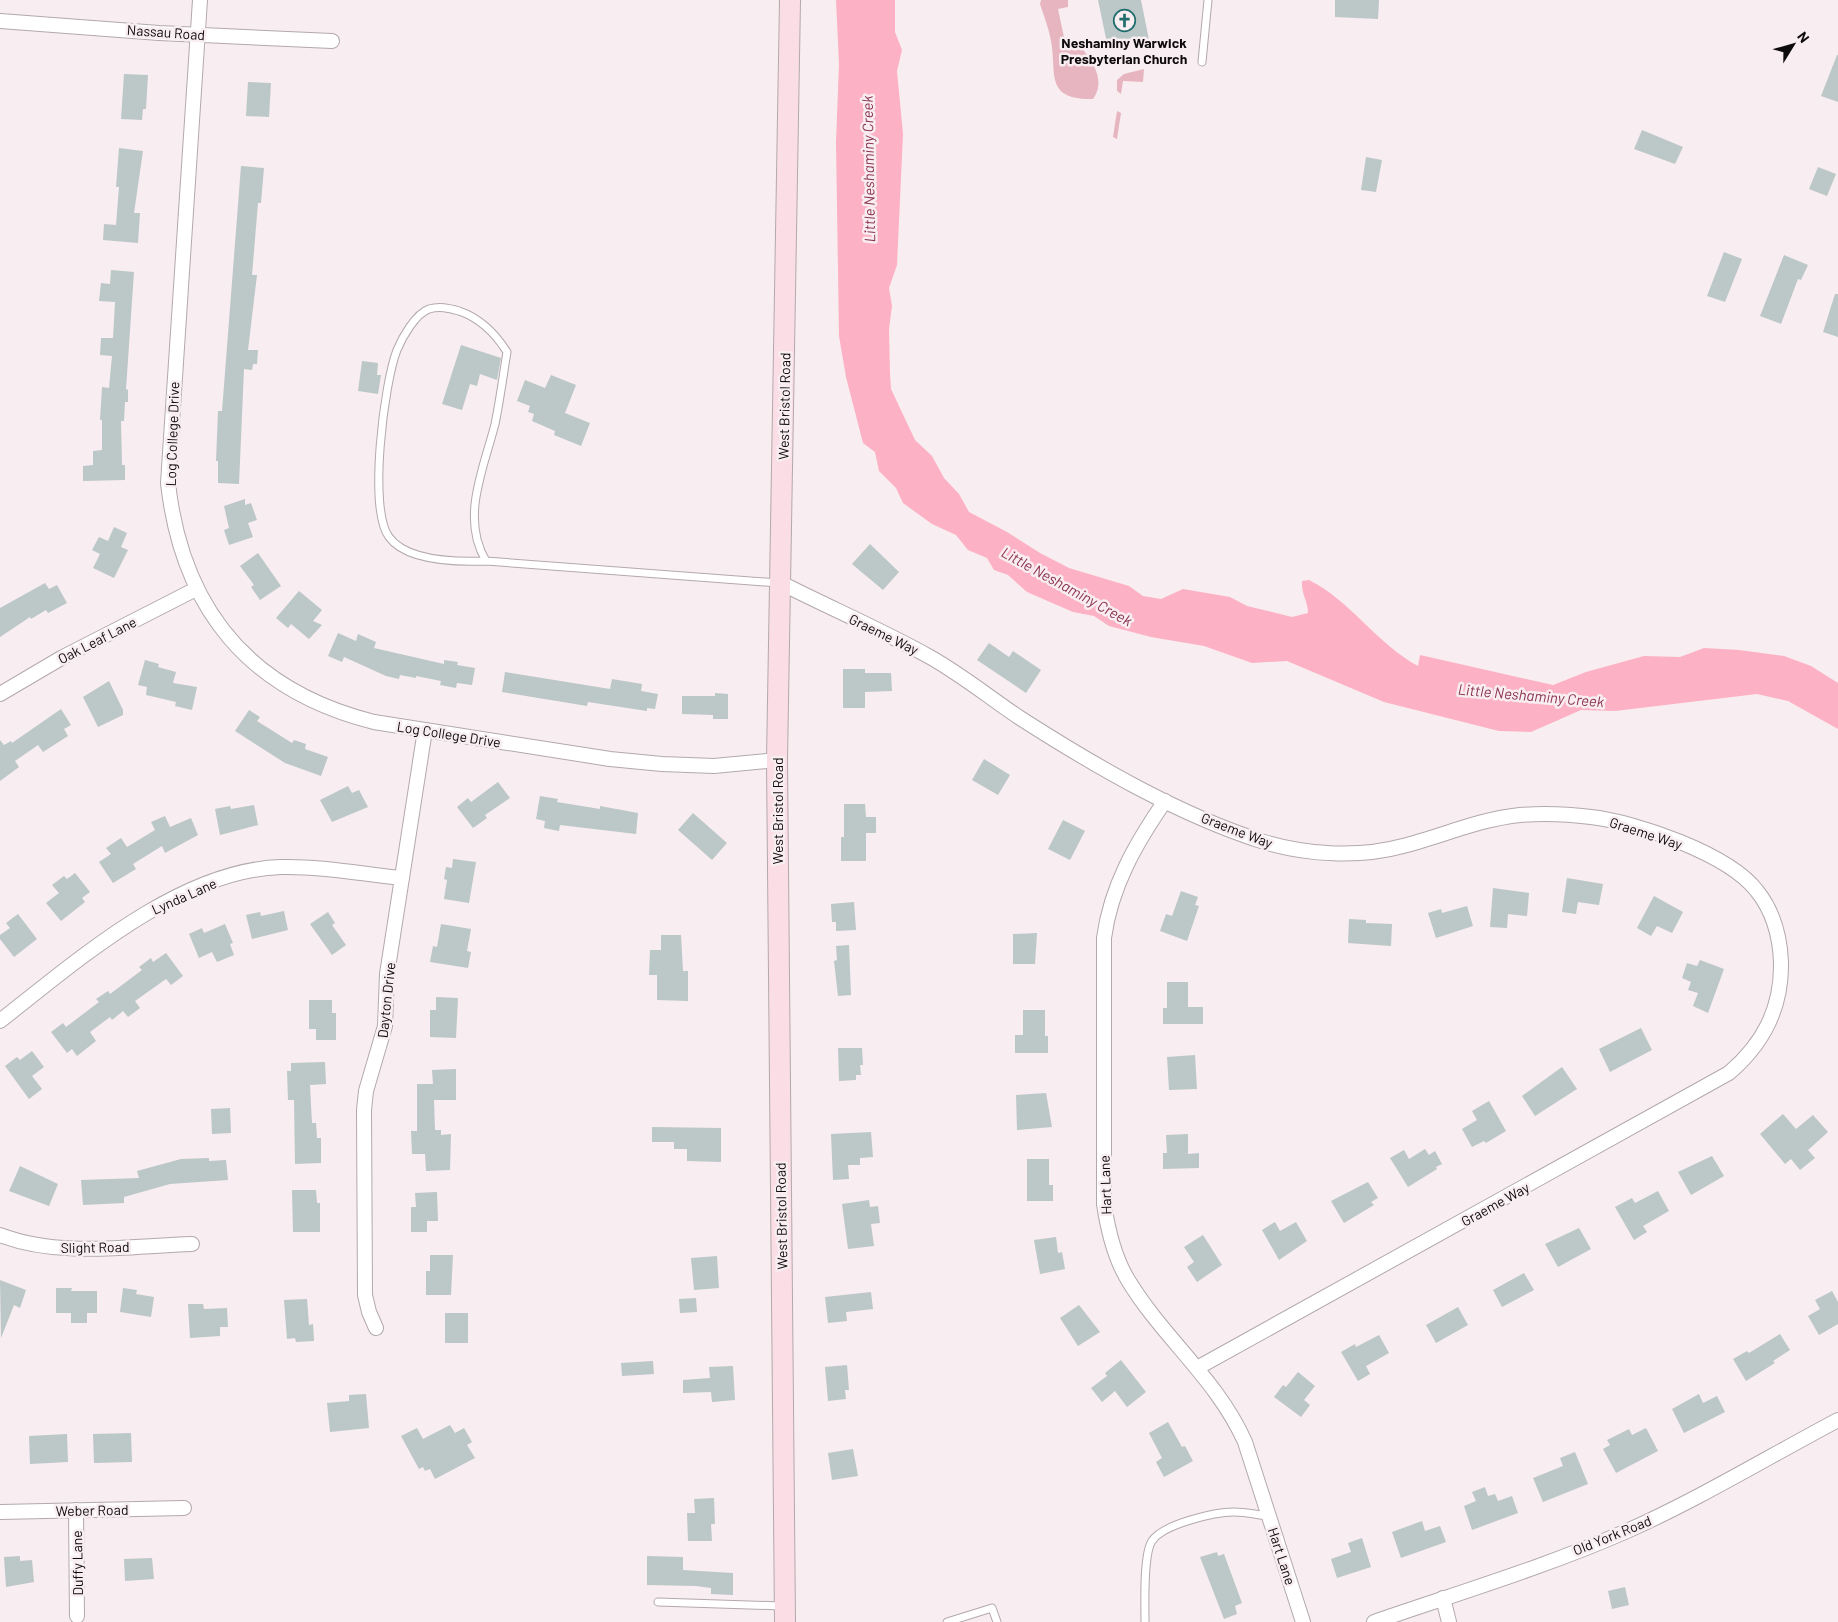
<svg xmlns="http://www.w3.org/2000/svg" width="1838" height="1622" viewBox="0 0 1838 1622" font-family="Barlow,sans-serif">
<rect width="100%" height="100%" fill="#f8edf0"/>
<g fill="#e6b5c0">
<path d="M1041 0H1068V7L1058 9 1065 42 1075 41C1089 55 1108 79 1093 99 1044 100 1057 73 1051 41 1049 29 1044 16 1040 4Z"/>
<path d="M1144 69 1143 82 1123 81 1121 94 1117 91V80L1124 74Z"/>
<path d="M1117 111 1121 113 1117 139 1113 137Z"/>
</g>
<path fill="#fdb1c4" d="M836 0H895V32L902 50 897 71 903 134 897 265 889 288 892 306 889 329 890 374 891 389 915 440 932 456 944 478 959 494 969 512 1007 532 1040 553 1069 568 1129 586 1143 596 1161 599 1183 589 1230 597 1247 606 1292 617 1308 613C1308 601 1301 594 1302 581L1309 580C1351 601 1377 644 1418 666L1420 655 1553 685 1586 672 1644 656 1680 657 1704 648 1739 650 1784 656 1811 666 1838 683V729L1788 701 1757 694 1615 711 1581 710 1531 732 1499 731 1384 702 1287 661 1252 663 1204 646 1151 637 1109 626 1094 616 1073 612 1027 592 1008 575 994 570 987 558 968 550 956 535 932 524 903 503 896 488 879 471 875 452 863 443 846 377 839 336 836 142 839 64Z"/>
<g fill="#bcc7c7">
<path d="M1098 0H1141L1149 40 1108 48Z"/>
<path d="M1335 0H1379L1378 19 1335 17Z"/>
<path d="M1837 55H1838V102L1821 96Z"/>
<path d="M124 74 148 75 146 109H143L142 120 121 119Z"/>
<path d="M248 82 271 83 269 117 246 116Z"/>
<path d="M1642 130 1683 147 1675 164 1634 149Z"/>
<path d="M119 148 143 151 134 213H140L138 243 103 240 104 224 116 225 119 187H116Z"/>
<path d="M1366 157 1382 160 1376 192 1361 190Z"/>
<path d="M241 166 264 168 261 203H258L252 275H257L248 350H258L257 364H253L252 370 244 369 239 484 218 483V461H216L218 411H222Z"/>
<path d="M1818 167 1836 174 1827 196 1809 189Z"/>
<path d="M1724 252 1742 259 1725 302 1707 296Z"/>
<path d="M1784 255 1808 265 1801 280 1798 279 1781 324 1760 316Z"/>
<path d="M111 270 134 272 126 389 128 390V402H125L124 421H121L122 465H125V480L83 481V466L93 465V451L102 450V420H100L102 387 109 388 112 356 100 355 101 338H113L115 302 99 301 101 283 110 284Z"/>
<path d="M1835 294H1838V337L1823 332Z"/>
<path d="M461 345 501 358 497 380 480 374 477 386 470 384 462 410 442 404Z"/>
<path d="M362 361 378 363 377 375H381L378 394 358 391Z"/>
<path d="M551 375 576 385 565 413 590 423 581 446 554 435 555 431 532 421 534 414 528 412 530 406 517 401 525 380 545 388Z"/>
<path d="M245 499V505L251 503 257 520 248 523 253 537 229 545 224 530 229 528 224 506Z"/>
<path d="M114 527 127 533 121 547 128 550 114 578 93 568 100 554 92 550 99 537 108 541Z"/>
<path d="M870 544 899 572 883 590 852 564Z"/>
<path d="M258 553 281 586 260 600 251 587 254 585 240 566Z"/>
<path d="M45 583 49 589 57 585 67 603 48 613 46 610 31 619 30 617 0 637V608Z"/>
<path d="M299 591 322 610 313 621 322 625 309 639 291 624 288 628 276 618Z"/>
<path d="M338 633 356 641 358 634 376 642 374 648 444 664V660L458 662 457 665 475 668 472 685 457 683 456 688 440 685 441 681 416 676V678L400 675 399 679 386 676 344 657 342 662 328 656Z"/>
<path d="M989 643 1009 657 1013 651 1041 670 1026 693 977 660Z"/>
<path d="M145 660 159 664 158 667 176 672 173 683 197 687 192 710 175 706 176 702 146 695 147 687 138 685Z"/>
<path d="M843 669H865V673H891L892 691 865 692V708H843Z"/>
<path d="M505 672 610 689 612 679 642 684 641 691 658 694 655 709 647 708V711L588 702 587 706 502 692Z"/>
<path d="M109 681 123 710V715L98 727 83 697Z"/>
<path d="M715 693 728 694V719H713V715L682 714V696H715Z"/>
<path d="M61 709 71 725 64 729 68 736 43 752 38 745 15 761 19 767 0 781V740L4 745 11 741 12 743Z"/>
<path d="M249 710 260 717 257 721 292 743 294 740 306 744 305 749 328 757 321 776 285 763 235 731Z"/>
<path d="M984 759 1010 775 998 795 972 780Z"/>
<path d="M498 782 510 798 485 815 487 818 473 828 457 807 468 798 471 802Z"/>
<path d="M348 786 352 793 359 790 368 807 332 822 320 800Z"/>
<path d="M540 796 558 799 557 802 600 809V806L638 813 636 834 560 825 559 831 544 828 545 821 536 819Z"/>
<path d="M844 804H865L866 817H876V833H866V861H841V837H844Z"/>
<path d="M254 805 258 825 220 835 215 809 230 806 231 809Z"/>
<path d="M693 813 727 843 712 860 678 830Z"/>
<path d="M165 816 170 827 191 818 198 835 165 853 162 846 133 864 136 869 113 883 99 862 111 854 106 848 121 838 127 847 155 830 151 822Z"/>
<path d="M1063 820 1085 831 1070 860 1048 849Z"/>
<path d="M453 859 476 862 469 903 444 899 447 880 444 879 446 867 452 868Z"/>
<path d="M75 873 90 892 82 898 85 902 61 921 46 903 59 893 52 885 64 876 67 879Z"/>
<path d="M1567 878 1603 884 1599 905 1578 902 1576 914 1562 912Z"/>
<path d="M1493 888 1529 893 1527 916 1508 914 1507 928 1490 927Z"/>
<path d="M1181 891 1198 897 1195 905 1199 906 1187 941 1160 931 1166 914 1172 916Z"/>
<path d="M1654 896 1683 912 1672 933 1657 926 1651 936 1637 928Z"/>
<path d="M854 902 856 930 836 931V922H832L831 904Z"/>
<path d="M1467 906 1473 926 1436 938 1428 913 1441 909 1442 913Z"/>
<path d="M284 911 288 930 252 939 246 915 260 912 261 916Z"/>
<path d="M328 912 335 923 332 925 346 945 332 955 310 924Z"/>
<path d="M18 914 37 939 14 957 0 939V935L10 928 6 923Z"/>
<path d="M1349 919 1366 920V923L1392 924 1391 946 1348 943Z"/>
<path d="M225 924 233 943 230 944 234 955 217 962 212 952 199 958 189 934 202 928 204 933Z"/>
<path d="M441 924 471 929 467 951 471 952 468 968 430 962 433 946 437 947Z"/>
<path d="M1037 933 1035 964H1013V934Z"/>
<path d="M661 935H681L683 971H688V1001L657 1000V975H649L650 950H661Z"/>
<path d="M849 945 851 995 838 996 834 961 837 960 836 946Z"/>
<path d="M166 953 183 976 171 985 166 979 135 1001 140 1008 128 1017 123 1011 112 1020 110 1017 90 1032 96 1041 77 1056 72 1049 67 1053 51 1032 63 1023 66 1027 99 1002 96 999 108 991 110 994 142 970 139 967 151 958 153 962Z"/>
<path d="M1700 960 1724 969 1708 1013 1693 1006 1698 993 1688 990 1691 982 1682 978 1687 963 1697 966Z"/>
<path d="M1167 982H1188V1007H1203V1024H1163V1008H1167Z"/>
<path d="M436 997 458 998 456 1038 430 1037V1010H436Z"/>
<path d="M309 1000H332V1013H336V1040H316V1029H309Z"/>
<path d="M1023 1010H1045V1036H1048V1053H1015V1035H1023Z"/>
<path d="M1641 1028 1652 1050 1610 1072 1599 1049Z"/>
<path d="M838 1048H862L863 1065H860L861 1075H856V1080L839 1081Z"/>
<path d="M32 1051 44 1067 32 1076 42 1089 29 1099 5 1066 17 1057 20 1060Z"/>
<path d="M1195 1055 1197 1089 1169 1090 1167 1057Z"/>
<path d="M325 1062 326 1084 310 1085 312 1123H316L317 1138H321V1163L295 1164 294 1100H288L287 1071H291V1063Z"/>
<path d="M1562 1067 1577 1089 1535 1116 1522 1096Z"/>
<path d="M456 1069V1100H434L435 1130H441V1135L451 1134 450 1170 426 1171 425 1154H412L411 1131H417V1084H433L432 1070Z"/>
<path d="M1046 1093 1052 1127 1017 1130 1016 1095Z"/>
<path d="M1489 1101 1506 1131 1486 1143 1484 1141 1472 1147 1462 1129 1477 1120 1472 1111Z"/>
<path d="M230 1108 231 1133 212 1134 211 1109Z"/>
<path d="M1783 1114 1796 1129 1813 1115 1828 1132 1808 1150 1815 1158 1800 1170 1791 1159 1785 1164 1760 1134Z"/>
<path d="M652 1127 721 1128V1162L687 1161V1149H674V1142H652Z"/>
<path d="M871 1132 873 1157 860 1158V1165H848L849 1179 833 1180 831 1134Z"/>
<path d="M1188 1134V1154L1199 1153V1168L1163 1169V1153H1167L1166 1135Z"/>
<path d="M1425 1149 1429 1155 1435 1151 1442 1164 1436 1167 1437 1169 1408 1187 1390 1158 1404 1150 1409 1159Z"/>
<path d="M1712 1156 1724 1176 1691 1195 1678 1172Z"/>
<path d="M209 1158V1161L226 1160 228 1180 170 1184 124 1197V1203L83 1205 81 1180 139 1178 137 1171 181 1159Z"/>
<path d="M1027 1159H1049V1185H1053V1201H1027Z"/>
<path d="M20 1166 58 1184 49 1206 9 1191Z"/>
<path d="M1368 1182 1378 1198 1371 1202 1374 1205 1344 1223 1331 1201Z"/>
<path d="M292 1190H316L317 1203H320V1232H293Z"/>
<path d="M1658 1191 1669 1211 1643 1226 1647 1232 1634 1240 1615 1207 1632 1198 1635 1203Z"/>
<path d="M437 1192 438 1221H427V1232H411V1207H416L415 1193Z"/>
<path d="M869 1200 870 1207 878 1206 880 1223 871 1224 874 1246 848 1249 842 1204Z"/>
<path d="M1275 1222 1280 1231 1296 1222 1307 1241 1279 1260 1262 1230Z"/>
<path d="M1579 1228 1591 1249 1558 1267 1545 1244Z"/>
<path d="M1203 1235 1222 1265 1197 1282 1187 1267 1194 1262 1184 1247Z"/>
<path d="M1056 1237 1058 1253 1062 1252 1065 1269 1040 1274 1034 1240Z"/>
<path d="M430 1255H453L451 1295H426V1271H430Z"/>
<path d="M717 1256 719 1288 694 1290 691 1258Z"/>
<path d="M1524 1273 1534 1290 1502 1307 1493 1290Z"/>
<path d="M0 1280 26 1290 20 1308 14 1305 1 1338Z"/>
<path d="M56 1288H72L71 1291H97V1313H87V1323H71V1313H56Z"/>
<path d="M123 1288 137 1290 136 1294 154 1297 151 1317 120 1312Z"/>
<path d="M1832 1291 1838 1302V1324L1819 1335 1808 1316 1820 1309 1815 1300Z"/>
<path d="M871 1292 873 1309 846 1312 847 1321 828 1323 825 1297Z"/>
<path d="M696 1298 697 1312 680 1313 679 1299Z"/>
<path d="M307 1299 309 1325 313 1324 314 1341 296 1342 295 1338 287 1339 284 1300Z"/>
<path d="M188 1304H203L204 1309 227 1308 228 1327H220V1336L190 1338Z"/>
<path d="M1079 1305 1100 1332 1078 1346 1060 1318Z"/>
<path d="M1458 1307 1468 1325 1436 1343 1426 1325Z"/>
<rect x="445" y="1313" width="23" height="30"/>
<path d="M1780 1334 1790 1350 1773 1361 1775 1363 1746 1381 1733 1359 1747 1351 1749 1353Z"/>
<path d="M1379 1335 1389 1353 1366 1366 1370 1374 1358 1381 1341 1352 1355 1344 1356 1347Z"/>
<path d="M1121 1360 1146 1392 1127 1407 1115 1391 1102 1402 1091 1388 1107 1376 1105 1373Z"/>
<path d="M653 1361 654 1374 622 1376 621 1363Z"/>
<path d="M847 1365 849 1390H845L846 1399 828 1401 825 1367Z"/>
<path d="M733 1366 735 1400 712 1402 711 1392 683 1393V1380L710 1378 709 1367Z"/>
<path d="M1298 1372 1315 1386 1304 1400 1310 1405 1301 1417 1274 1397 1283 1385 1286 1387Z"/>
<path d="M366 1394 369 1428 330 1432 327 1403 349 1401V1395Z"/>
<path d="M1699 1394 1703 1403 1717 1396 1725 1412 1684 1433 1672 1409Z"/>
<path d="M1168 1422 1182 1447 1185 1446 1193 1461 1164 1477 1156 1462 1162 1458 1149 1433Z"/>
<path d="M450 1425 455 1433 464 1428 472 1442 467 1445 475 1458 435 1479 430 1469 425 1471 423 1467 419 1469 401 1436 417 1428 423 1439Z"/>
<path d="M1646 1428 1658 1451 1616 1473 1603 1449 1610 1445 1607 1440 1629 1429 1632 1435Z"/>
<path d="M131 1433 132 1462 94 1463 93 1434Z"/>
<path d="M67 1434 68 1462 30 1464 29 1436Z"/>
<path d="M853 1449 858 1476 832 1480 828 1453Z"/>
<path d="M1575 1452 1588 1484 1543 1502 1533 1478 1563 1466 1560 1458Z"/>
<path d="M1485 1487 1488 1496 1495 1494 1498 1501 1512 1496 1518 1513 1472 1530 1464 1506 1476 1501 1472 1492Z"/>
<path d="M714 1498 715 1524H711L712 1541H688L687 1513H695L694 1499Z"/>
<path d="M1422 1521 1425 1531 1440 1526 1446 1542 1401 1558 1392 1532Z"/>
<path d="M1362 1538 1371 1567 1337 1578 1331 1559 1351 1552 1348 1543Z"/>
<path d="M1217 1552 1218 1556 1224 1554 1242 1603 1235 1606 1237 1614 1224 1619 1200 1557Z"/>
<path d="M20 1556V1561L32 1560 34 1582 6 1587 4 1557Z"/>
<path d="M647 1556 683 1557V1570L733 1573V1595L711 1594V1588L696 1586 647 1585Z"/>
<path d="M152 1558 154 1579 125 1581 124 1559Z"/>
<path d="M1625 1587 1629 1605 1612 1609 1608 1591Z"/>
</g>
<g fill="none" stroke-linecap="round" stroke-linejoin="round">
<defs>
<g id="lane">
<path d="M1202 62 1208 0"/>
<path d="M486 561C460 518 484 468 495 424 500 400 503 376 507 352 495 333 480 318 459 311 448 308 440 306 429 309 415 314 402 338 397 350 384 383 368 509 389 537 407 562 459 562 486 561L778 583"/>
<path d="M658 1602 782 1606"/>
<path d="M947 1622 992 1608 997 1622"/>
<path d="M1145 1622C1145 1605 1143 1554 1152 1541 1163 1524 1215 1512 1234 1512 1246 1512 1258 1515 1269 1516"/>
</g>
<g id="street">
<path d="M200 0 168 483C182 609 250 691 374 722L610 759 662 764 714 766 777 760"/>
<path d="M0 21 159 33 332 41"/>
<path d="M781 583C830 608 882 630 930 657 962 675 990 698 1020 718 1095 766 1179 815 1264 842 1308 855 1359 858 1403 846 1442 836 1480 819 1520 815 1544 813 1567 814 1591 817 1636 822 1729 854 1757 891 1773 911 1780 937 1781 962 1782 1009 1763 1044 1729 1073L1197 1368"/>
<path d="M0 694 63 657 196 589"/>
<path d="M1165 801C1136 843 1111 886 1104 938V1204C1108 1231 1114 1257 1128 1280 1163 1338 1217 1379 1245 1442L1303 1622"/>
<path d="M0 1021C77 961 179 870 281 867 321 866 362 874 402 878"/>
<path d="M0 1235C60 1258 129 1246 192 1244"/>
<path d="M376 1328 369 1312 365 1295 364 1110 366 1091 385 1026 387 974 425 730"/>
<path d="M76 1510 77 1616"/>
<path d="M0 1512 184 1508"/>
<path d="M1443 1598 1449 1622"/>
<path d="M1374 1622C1458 1593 1545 1567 1627 1531 1699 1499 1768 1457 1838 1420"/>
</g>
<path id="secondary" d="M785 1622 777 760 790 0"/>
</defs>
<use href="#lane" stroke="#b3a9ab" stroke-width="9"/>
<use href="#street" stroke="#b3a9ab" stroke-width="16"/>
<use href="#secondary" stroke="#b3a9ab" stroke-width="22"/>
<use href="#lane" stroke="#fff" stroke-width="7"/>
<use href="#street" stroke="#fff" stroke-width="14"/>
<use href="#secondary" stroke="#fbdde6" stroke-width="20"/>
</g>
<defs>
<symbol id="church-ring" viewBox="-11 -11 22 22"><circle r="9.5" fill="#f8edf0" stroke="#216d6d" stroke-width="1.5"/><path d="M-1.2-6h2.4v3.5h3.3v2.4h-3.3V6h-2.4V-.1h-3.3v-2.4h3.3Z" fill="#216d6d"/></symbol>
</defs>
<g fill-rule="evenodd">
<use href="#church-ring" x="1112" y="8" width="25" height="25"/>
</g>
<g text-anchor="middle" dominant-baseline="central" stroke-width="5" stroke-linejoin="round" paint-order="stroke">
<g font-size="14" fill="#0e0b0c" stroke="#f8edf0">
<text transform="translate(166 32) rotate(4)">Nassau Road</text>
<text transform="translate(784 406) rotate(-89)">West Bristol Road</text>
<text transform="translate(172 434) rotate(-88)">Log College Drive</text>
<text transform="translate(884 634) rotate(26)">Graeme Way</text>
<text transform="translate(97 640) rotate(-27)">Oak Leaf Lane</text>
<text transform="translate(449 734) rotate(9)">Log College Drive</text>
<text transform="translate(777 811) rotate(-90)">West Bristol Road</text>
<text transform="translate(1237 830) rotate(21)">Graeme Way</text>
<text transform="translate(1646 833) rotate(18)">Graeme Way</text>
<text transform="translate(184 896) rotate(-24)">Lynda Lane</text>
<text transform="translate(386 1000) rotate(-84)">Dayton Drive</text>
<text transform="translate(1105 1185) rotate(-92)">Hart Lane</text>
<text transform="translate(1495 1204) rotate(-29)">Graeme Way</text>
<text transform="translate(781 1216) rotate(-91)">West Bristol Road</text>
<text transform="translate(95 1247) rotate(-1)">Slight Road</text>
<text transform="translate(92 1510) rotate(-1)">Weber Road</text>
<text transform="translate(1612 1535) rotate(-22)">Old York Road</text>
<text transform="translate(1282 1556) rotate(72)">Hart Lane</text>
<text transform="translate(77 1563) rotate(-91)">Duffy Lane</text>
</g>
<g font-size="14" font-weight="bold" fill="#0e0b0c" stroke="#f8edf0">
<text x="1124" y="42">Neshaminy Warwick<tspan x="1124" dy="16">Presbyterian Church</tspan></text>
</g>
<g font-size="15" font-style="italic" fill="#8b3450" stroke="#f8edf0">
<text transform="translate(868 169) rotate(-91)">Little Neshaminy Creek</text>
<text transform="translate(1067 586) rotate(29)">Little Neshaminy Creek</text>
<text transform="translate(1531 695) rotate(5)">Little Neshaminy Creek</text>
</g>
</g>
<g transform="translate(1793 45) rotate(53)" stroke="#f8edf0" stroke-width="4" paint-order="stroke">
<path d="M0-4L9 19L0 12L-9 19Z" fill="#0e0b0c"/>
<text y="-8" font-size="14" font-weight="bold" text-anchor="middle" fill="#0e0b0c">N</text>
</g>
</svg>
